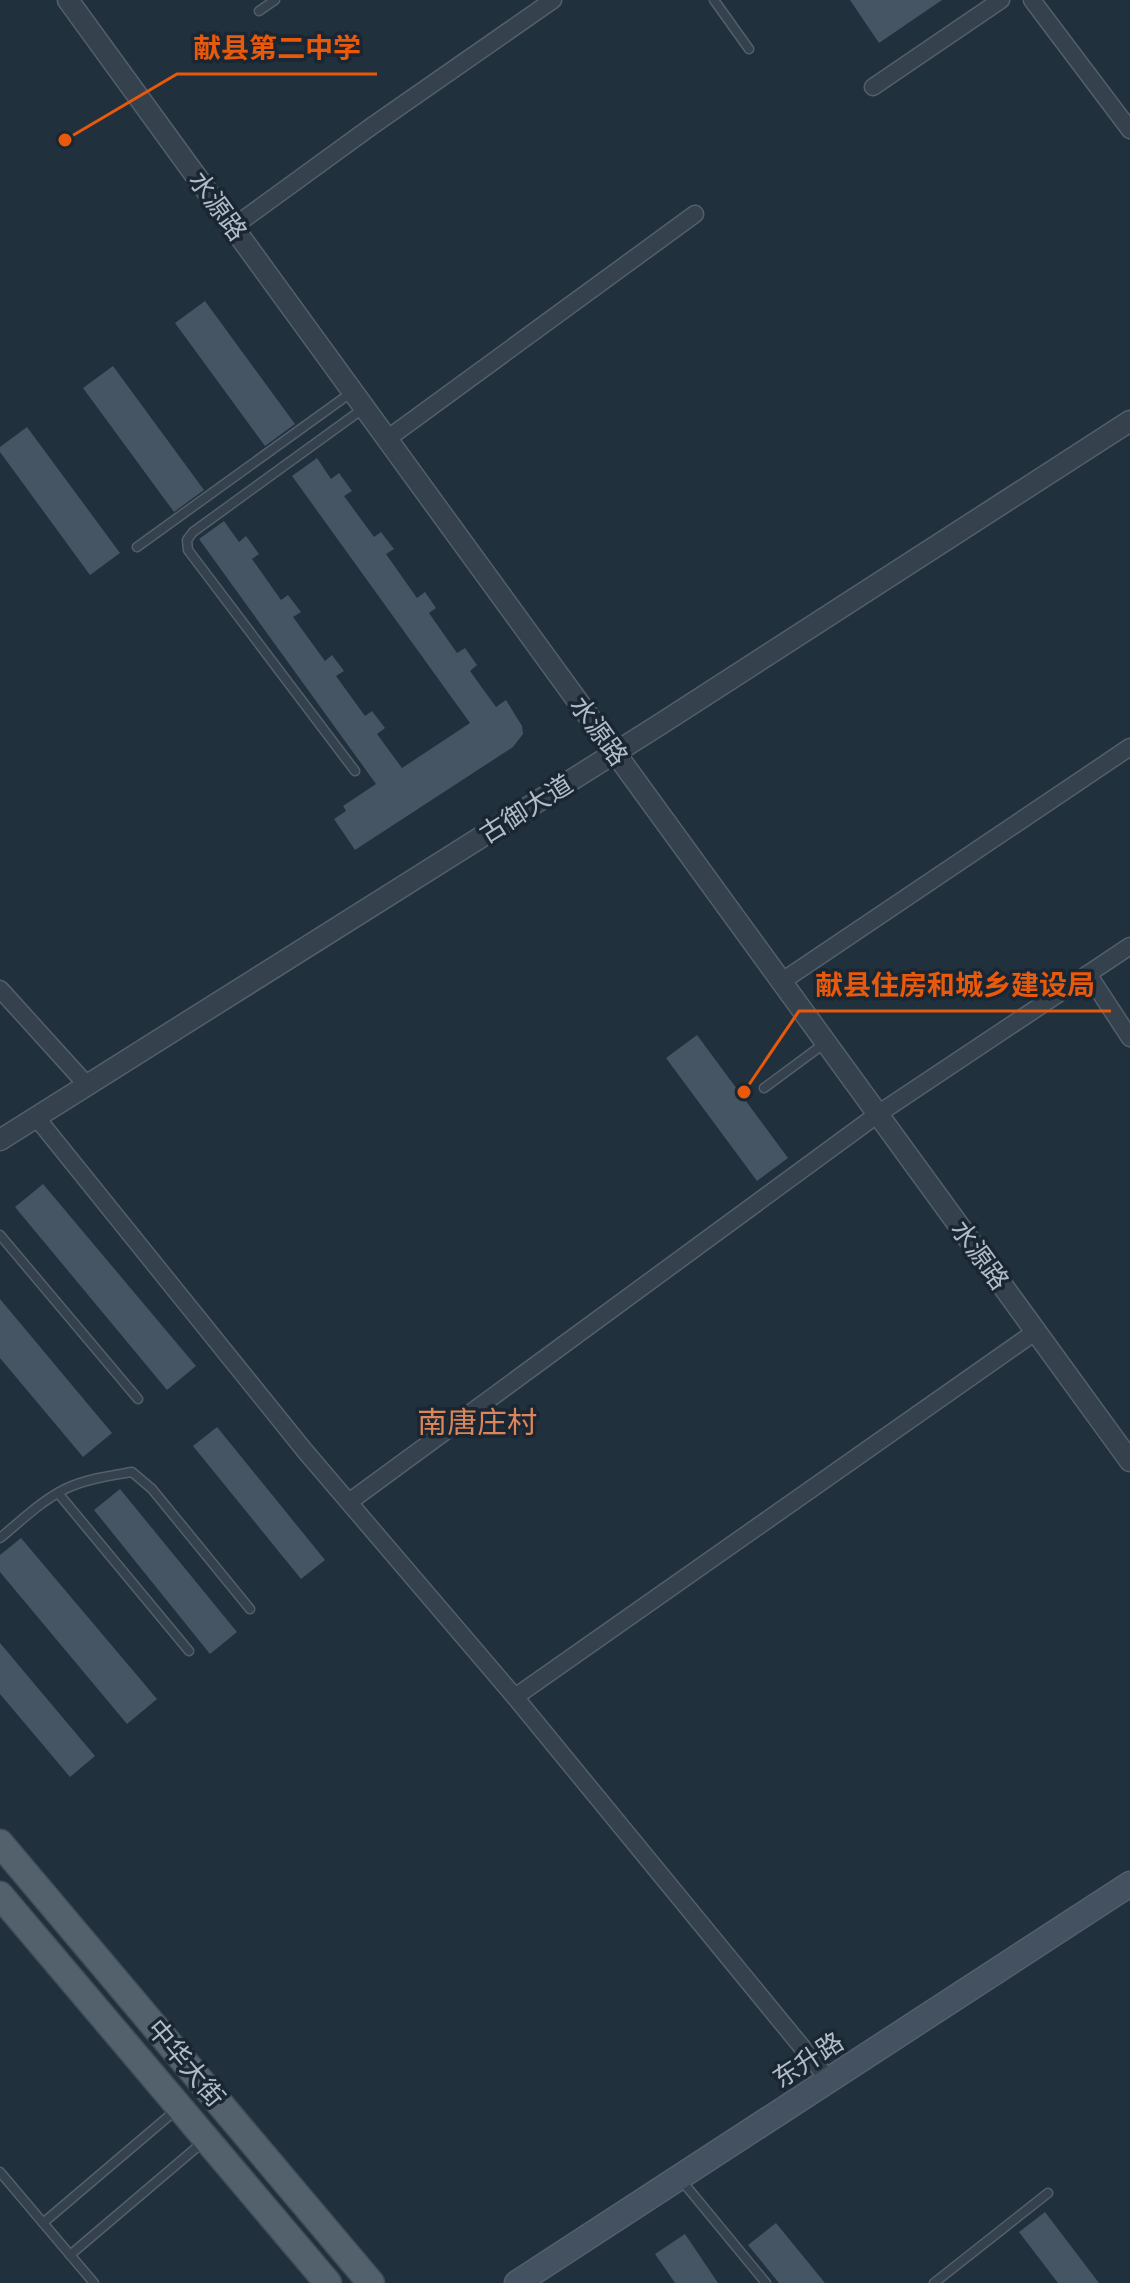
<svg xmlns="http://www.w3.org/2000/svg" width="1130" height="2283" viewBox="0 0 1130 2283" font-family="'DejaVu Sans','Noto Sans SC',sans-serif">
<rect width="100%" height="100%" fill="#21303d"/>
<g fill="#455564">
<path d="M850 0H942L879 43Z"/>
<path d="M205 301 295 424 265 446 175 323Z"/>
<path d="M113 366 204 490 174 512 83 388Z"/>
<path d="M27 427 120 553 90 575 0 452V447Z"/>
<path d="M317 458 331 479 339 473 352 491 344 496 374 537 381 532 394 549 386 554 417 598 425 592 436 608 429 613 457 653 465 648 477 665 470 671 496 707 506 700 522 726 523 734 513 747 355 850 334 819 346 811 343 806 376 784 199 539 224 521 239 542 246 536 259 554 252 559 281 600 288 595 301 612 293 617 325 661 332 655 344 671 336 676 365 716 372 711 385 728 377 734 402 768 470 723 292 476Z"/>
<path d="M697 1035 788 1158 757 1181 666 1058Z"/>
<path d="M43 1184 196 1366 167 1390 15 1207Z"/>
<path d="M0 1299 112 1433 83 1457 0 1358Z"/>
<path d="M217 1427 325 1560 301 1579 193 1446Z"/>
<path d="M120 1489 237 1632 210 1654 94 1510Z"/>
<path d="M21 1538 157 1699 127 1724 0 1572V1555Z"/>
<path d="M0 1643 95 1756 70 1777 0 1694Z"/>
<path d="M1045 2212 1099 2283H1058L1019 2232Z"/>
<path d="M776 2223 825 2283H779L748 2245Z"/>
<path d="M685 2234 718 2283H675L655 2254Z"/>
</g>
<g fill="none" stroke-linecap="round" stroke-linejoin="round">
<defs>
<g id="service">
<path d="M714 0 749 49"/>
<path d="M259 11 275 0"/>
<path d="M137 547 352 392"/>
<path d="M355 771 188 550 187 540 193 532 364 408"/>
<path d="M764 1088 825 1043"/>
<path d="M0 1235 138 1399"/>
<path d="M58 1493 189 1651"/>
<path d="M0 1538C21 1521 41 1501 65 1489 86 1479 109 1476 132 1472L152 1489 250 1609"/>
<path d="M0 2172 94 2283"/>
<path d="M682 2181 766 2283"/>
<path d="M43 2223 176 2110"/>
<path d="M70 2255 203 2142"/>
<path d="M934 2283 1048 2193"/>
</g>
<g id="minor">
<path d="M1032 0 1130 130"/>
<path d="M873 87 1001 0"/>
<path d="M233 227 372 126 553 0"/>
<path d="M387 439 695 214"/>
<path d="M1088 974 1130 1038"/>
<path d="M781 982 1130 747"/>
<path d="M0 989 87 1085"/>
<path d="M36 1117 305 1451 515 1697 829 2080"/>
<path d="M349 1502 878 1114 1130 946"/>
<path d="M515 1697 1035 1332"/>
</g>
<g id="tertiary">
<path d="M68 0 1130 1461"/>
<path d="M0 1140 659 725 1130 421"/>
</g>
<path id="secondary" d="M517 2283 1130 1884"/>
<g id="primary">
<path d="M0 1843 371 2283"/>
<path d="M0 1895 328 2283"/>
</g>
</defs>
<use href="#service" stroke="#535f6b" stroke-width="11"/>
<use href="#minor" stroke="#535f6b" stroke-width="19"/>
<use href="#tertiary" stroke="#535f6b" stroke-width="23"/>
<use href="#secondary" stroke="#535f6b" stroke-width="27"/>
<use href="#primary" stroke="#414d59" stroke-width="29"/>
<use href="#service" stroke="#35414d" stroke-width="8"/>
<use href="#minor" stroke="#35414d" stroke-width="16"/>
<use href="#tertiary" stroke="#35414d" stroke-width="20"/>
<use href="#secondary" stroke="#435160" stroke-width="24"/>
<use href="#primary" stroke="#53616d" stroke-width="26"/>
</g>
<g text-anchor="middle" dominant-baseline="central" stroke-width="7" stroke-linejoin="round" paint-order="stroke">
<g font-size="26" fill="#b1bcc9" stroke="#1a2632">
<text transform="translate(218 206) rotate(54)">水源路</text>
<text transform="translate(599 731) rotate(54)">水源路</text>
<text transform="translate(526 809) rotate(-32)">古御大道</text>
<text transform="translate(980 1255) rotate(54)">水源路</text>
<text transform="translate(808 2060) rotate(-33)">东升路</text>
<text transform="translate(186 2063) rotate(50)">中华大街</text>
</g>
<g font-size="30" fill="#db855a" stroke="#1a2632">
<text x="477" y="1422">南唐庄村</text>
</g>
</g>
<path fill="none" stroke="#e8590c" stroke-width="3" d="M65 140L177 74H377M744 1092L799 1011H1111"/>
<g fill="#e8590c" stroke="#1a2632" stroke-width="3">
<circle cx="65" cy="140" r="8"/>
<circle cx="744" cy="1092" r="8"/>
</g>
<g font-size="28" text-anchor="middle" font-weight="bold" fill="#e8590c" stroke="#1a2632" stroke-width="7" stroke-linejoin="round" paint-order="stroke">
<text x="277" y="58">献县第二中学</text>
<text x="955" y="995">献县住房和城乡建设局</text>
</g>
</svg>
